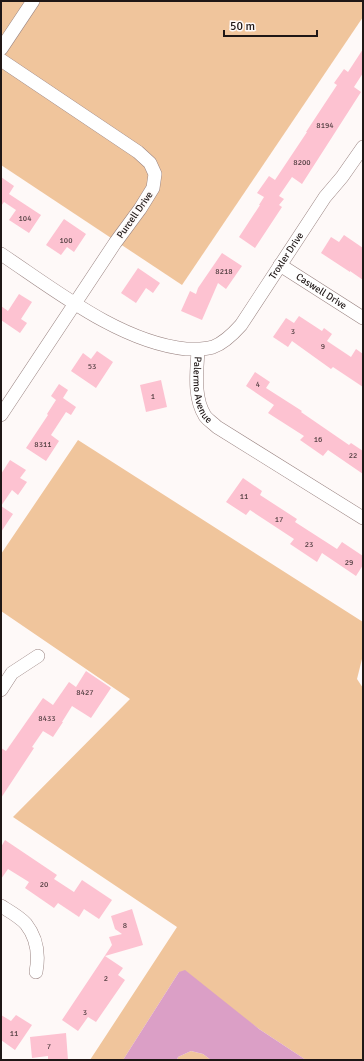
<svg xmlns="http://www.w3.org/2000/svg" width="364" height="1061" viewBox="0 0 364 1061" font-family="Signika,sans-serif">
<rect width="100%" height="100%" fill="#fef9f8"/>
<g fill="#f0c59c">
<path d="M1 1H363V17L182 285 1 165Z"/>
<path d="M78 440 363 622V655L357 679 363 688V1060H306L259 1029 179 972 123 1060H90L177 927 13 817 130 699 1 611V554Z"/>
<path d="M191 1051 203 1054 211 1060H177L178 1057Z"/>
</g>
<path fill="#db9fc6" d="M185 970 259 1029 306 1060H211L203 1054 191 1051 178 1057 177 1060H123L179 972Z"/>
<g fill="#fdc2d1">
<path d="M363 49V73L354 87 361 92 302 184 292 177 279 196 284 199 279 205 282 207 255 248 239 237 260 205H259L264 197 257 193 269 176 275 180 307 132H306L337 85 334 83 344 69 348 72Z"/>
<path d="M1 177 14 186 9 194 41 215 29 233 9 220 16 210 4 202 1 206Z"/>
<path d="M64 219 86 234 74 252 67 247 61 255 46 245Z"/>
<path d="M344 235 363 248V280L350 271V272L321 253 331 237 339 242Z"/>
<path d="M222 253 242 266 226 289 218 283 202 320 181 311 190 291 196 294 198 288Z"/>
<path d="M138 268 160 283 153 293 146 288 136 303 121 293Z"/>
<path d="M19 294 32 302 21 319 27 323 20 333 1 320V306L8 311Z"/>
<path d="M299 316 322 331 324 328 332 334 327 341 351 357 356 349 363 354V387L333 367 331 369 292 341 288 347 273 337 286 318 294 323Z"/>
<path d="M97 351 113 362 96 388 71 371 83 353 91 359Z"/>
<path d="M255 372 270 382 266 388 302 411 301 412 349 445 351 443 363 451V474L328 450 323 456 300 440 304 436 268 413 274 405 246 386Z"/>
<path d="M161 380 167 407 146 412 140 385Z"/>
<path d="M59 384 68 390 63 398 76 407 71 415 66 412 51 435 59 441 46 461 26 448 48 415 47 414 56 400 51 396Z"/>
<path d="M10 460 26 470 20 478 27 482 18 495 12 490 1 506 13 514 1 532V474Z"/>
<path d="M243 478 262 491 260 495 297 519 295 522 337 549 342 542 363 556V565L356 576 322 553 317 562 290 544 294 539 250 510 246 515 226 502Z"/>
<path d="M86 671 111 688 91 718 72 706 62 722H63L53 737 43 731 32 747 34 748 1 798V748L6 751 43 698 53 705 69 682 76 687Z"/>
<path d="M5 840 57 875 54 879 74 892 82 880 112 900 99 919 84 909 79 917 58 903 54 908 25 888 29 882 8 869 1 879V847Z"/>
<path d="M132 909 143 945 105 956 123 968 118 975 125 980 96 1022 88 1017 78 1031 62 1020 112 945 109 937 122 934 115 929 111 916Z"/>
<path d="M1 1015 11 1021 16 1015 32 1025 15 1050 1 1040Z"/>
<path d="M66 1033 68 1060H48V1056L32 1058 30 1037Z"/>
</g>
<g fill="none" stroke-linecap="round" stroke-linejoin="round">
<defs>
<g id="minor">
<path d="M1 49 33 1"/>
<path d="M1 60 138 152 150 163 155 174 153 188 140 209 115 243 1 415"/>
<path id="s1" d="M1 254C55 290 120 342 186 349 195 349 204 350 213 347 224 343 233 334 241 325L325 197 342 177 363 147"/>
<path id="s2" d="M280 265 363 318"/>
<path id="s3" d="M198 350C197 371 193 397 205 416 208 420 213 423 217 427L363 518"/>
<path d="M1 690 12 673 38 656"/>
<path d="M1 906C9 911 20 917 26 924 37 938 39 956 36 972"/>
</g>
</defs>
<use href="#minor" stroke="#9a8482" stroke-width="14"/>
<use href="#minor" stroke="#fff" stroke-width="13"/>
</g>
<g text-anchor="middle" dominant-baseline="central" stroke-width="3" stroke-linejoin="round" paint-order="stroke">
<g font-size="8" fill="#564245">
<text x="325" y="125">8194</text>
<text x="302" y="162">8200</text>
<text x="25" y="218">104</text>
<text x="66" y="240">100</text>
<text x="224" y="271">8218</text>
<text x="293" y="331">3</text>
<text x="323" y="346">9</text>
<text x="92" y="366">53</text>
<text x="258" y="384">4</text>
<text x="153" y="396">1</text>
<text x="318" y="439">16</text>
<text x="43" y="444">8311</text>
<text x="353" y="455">22</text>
<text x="244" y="496">11</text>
<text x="279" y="519">17</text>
<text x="309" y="544">23</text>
<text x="349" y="562">29</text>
<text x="85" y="692">8427</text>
<text x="47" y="718">8433</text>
<text x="44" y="884">20</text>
<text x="125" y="925">8</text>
<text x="106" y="978">2</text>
<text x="85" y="1012">3</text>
<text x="14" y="1033">11</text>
<text x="49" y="1046">7</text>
</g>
<g font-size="10" fill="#1f1716" stroke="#fef9f8">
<text transform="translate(135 215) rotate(-55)">Purcell Drive</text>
<text stroke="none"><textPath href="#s1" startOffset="356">Troxler Drive</textPath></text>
<text stroke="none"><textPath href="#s2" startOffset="49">Caswell Drive</textPath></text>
<text stroke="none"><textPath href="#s3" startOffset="41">Palermo Avenue</textPath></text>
</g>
</g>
<rect width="364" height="1061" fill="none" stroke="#1f1716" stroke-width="4"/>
<path d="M224 30v6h93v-6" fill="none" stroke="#1f1716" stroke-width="2"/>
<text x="230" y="30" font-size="12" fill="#1f1716" stroke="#fef9f8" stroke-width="3" paint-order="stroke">50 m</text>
</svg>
